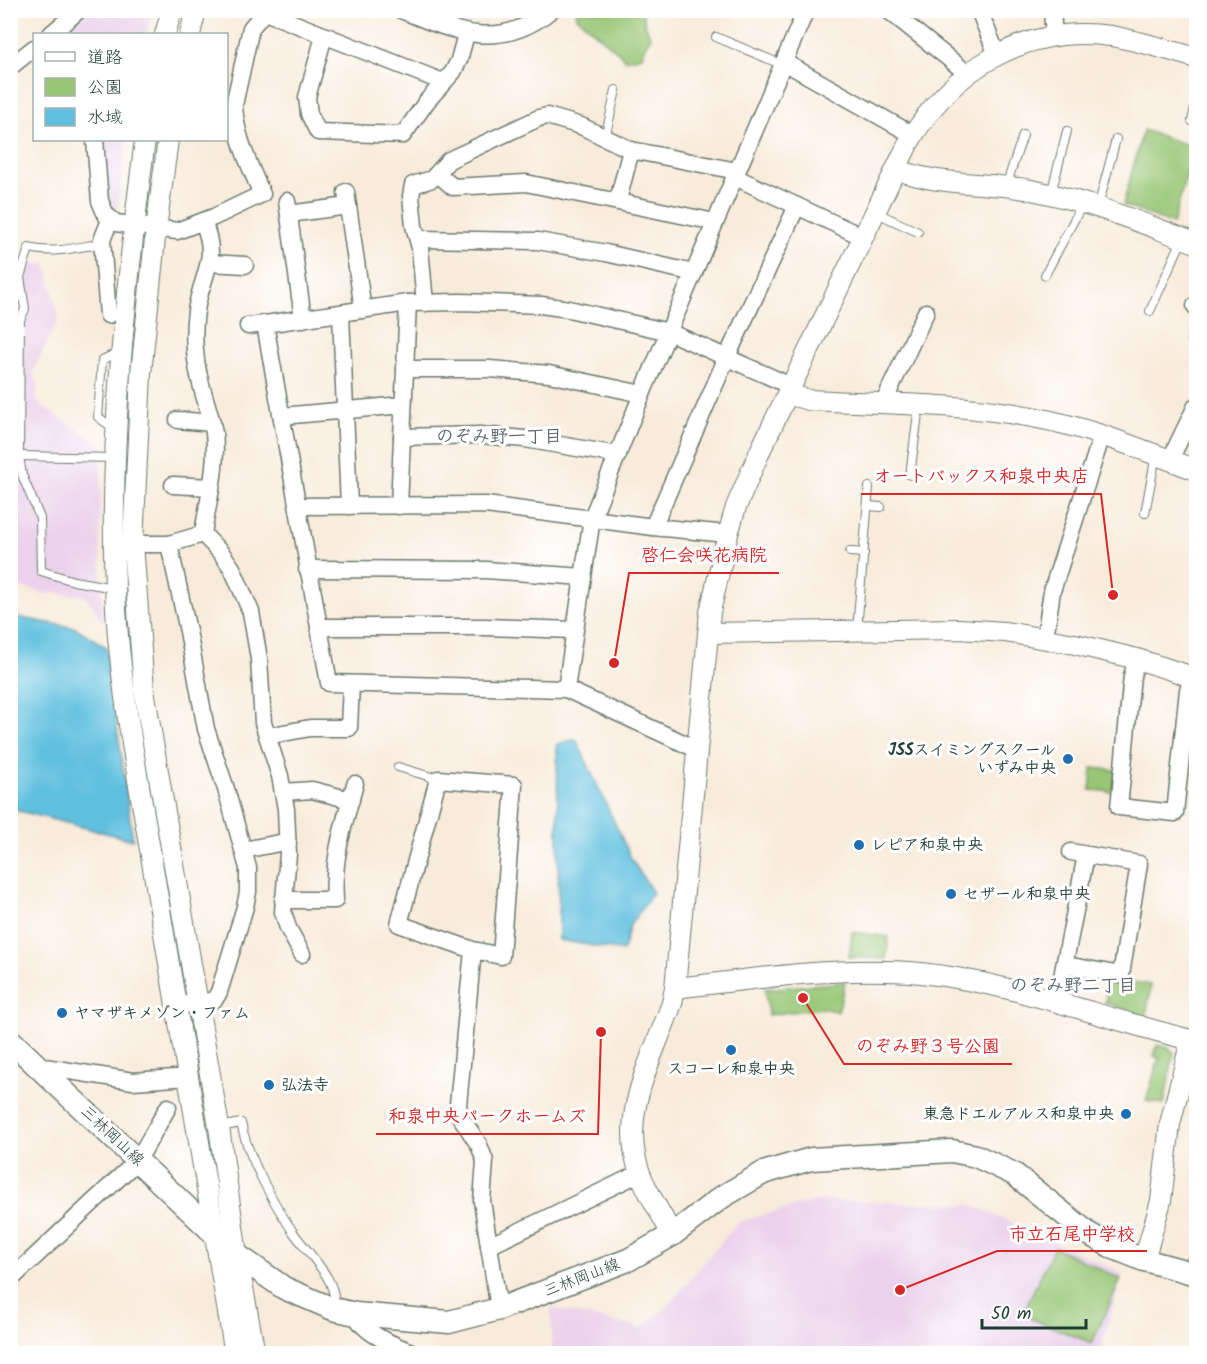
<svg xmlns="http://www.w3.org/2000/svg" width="1207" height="1364" viewBox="0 0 1207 1364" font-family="Kalam,'Klee One',sans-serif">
<rect width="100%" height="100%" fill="#fff"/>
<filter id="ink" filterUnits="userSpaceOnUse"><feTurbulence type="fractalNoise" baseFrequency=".0167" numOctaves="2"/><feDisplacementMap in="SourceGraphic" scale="12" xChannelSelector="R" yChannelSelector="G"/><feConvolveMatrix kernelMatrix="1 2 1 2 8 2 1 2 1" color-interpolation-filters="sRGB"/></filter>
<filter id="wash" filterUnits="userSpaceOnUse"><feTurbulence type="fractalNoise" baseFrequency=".008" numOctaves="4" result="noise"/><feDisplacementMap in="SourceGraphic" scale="24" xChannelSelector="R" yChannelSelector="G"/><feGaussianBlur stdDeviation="1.35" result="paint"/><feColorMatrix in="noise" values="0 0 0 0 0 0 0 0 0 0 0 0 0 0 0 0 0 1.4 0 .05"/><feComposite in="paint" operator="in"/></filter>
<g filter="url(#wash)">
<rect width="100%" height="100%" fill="#f8ebda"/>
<g fill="#ebd1eb">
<path d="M90 11H152L146 34H77L75 26 77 20Z"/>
<path d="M100 140H126L118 208H112L106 196Z"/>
<path d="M11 259 47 265 59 318 32 373 38 383 36 397 39 404 101 445 100 542 103 624 90 602 84 596 51 593 46 594 26 588 11 587Z"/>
<path d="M819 1200 972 1205 1123 1273 1100 1353 531 1354 552 1349 551 1308 641 1328 667 1307 738 1222Z"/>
</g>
<g fill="#97c675" stroke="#5b8254" stroke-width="1.5">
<path d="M579 11H642L646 27 651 37 646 44 642 56 625 60 619 53 577 17 576 12Z"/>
<path d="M1143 130 1194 147 1173 224 1123 205Z"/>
<path d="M1092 768 1116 770 1114 792 1090 790Z"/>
<path d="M852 932 889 937 886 959 849 957Z"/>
<path d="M1108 978 1151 985 1146 1016 1105 1003Z"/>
<path d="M845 982 838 1012 823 1008 768 1015 765 989Z"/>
<path d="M1157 1045 1169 1048 1174 1053 1164 1104 1146 1101 1159 1058 1154 1056Z"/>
<path d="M1054 1247 1121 1279 1092 1343 1022 1315Z"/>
</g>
<g fill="#61c0df" stroke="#407e8a" stroke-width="1.5">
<path d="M11 616 76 628 106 647 133 840 11 809Z"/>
<path d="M576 739 632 860 653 893 630 925 623 951 559 940 557 744Z"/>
</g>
</g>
<g filter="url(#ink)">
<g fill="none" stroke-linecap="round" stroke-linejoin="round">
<defs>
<g id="service">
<path d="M716 37 783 65"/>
<path d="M1192 121 1196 104"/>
<path d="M605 138 616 90"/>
<path d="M1006 186 1023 135"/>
<path d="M1051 194 1067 131"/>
<path d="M1098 207 1116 139"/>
<path d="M875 212 918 232"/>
<path d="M102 240 98 244C74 248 52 254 29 248L20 277 25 309 20 320 19 456 22 475 40 518 41 571 74 581 114 588"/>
<path d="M1045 275 1083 203"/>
<path d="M1150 311 1183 238"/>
<path d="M116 430 98 417 102 360 121 351"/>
<path d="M19 456 115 458"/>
<path d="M910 475 919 406"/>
<path d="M868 506 881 507"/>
<path d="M1145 513 1156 455"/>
<path d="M850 552 864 553"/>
<path d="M857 630 869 487"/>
<path d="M398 767 438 779"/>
<path d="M219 1127 241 1123C248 1158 273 1202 293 1232 304 1247 317 1261 327 1277 332 1286 337 1297 333 1307"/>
</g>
<g id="minor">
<path d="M401 10C455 32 500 52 551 10"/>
<path d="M888 10 962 69 966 74"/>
<path d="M979 10 997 55"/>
<path d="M1052 10 1054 38"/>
<path d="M265 12 443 82"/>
<path d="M51 34 79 10"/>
<path d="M324 36 307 97 309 114 318 132 403 135 427 101 453 72 459 60 466 34"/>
<path d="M784 62 913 135"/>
<path d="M10 67 34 48"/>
<path d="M95 140 100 201 106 215 116 223 177 231 214 217 262 194C250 167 235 135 234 105L251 28 266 10"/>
<path d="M438 174 453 187 526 183 715 222"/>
<path d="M735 177 863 237"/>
<path d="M346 192 363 310"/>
<path d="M618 200 631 150"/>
<path d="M287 201 303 319"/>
<path d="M289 214 348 206"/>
<path d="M203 222C220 260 201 275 196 311 193 333 194 357 200 380 204 398 211 415 214 433 218 468 208 500 203 534L222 554 232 568 251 612 259 659 263 723 280 776 286 809 288 854 283 912 288 928 302 954"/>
<path d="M419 239 538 241 606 253 694 273"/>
<path d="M210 263 245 265"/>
<path d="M425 303 420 248 414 226 411 196 413 185 432 179 449 160 539 118 547 116 581 126 631 150 737 171"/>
<path d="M1195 306 1196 307"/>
<path d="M341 314 349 506"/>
<path d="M108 315 102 240 110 220"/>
<path d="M248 326 265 324"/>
<path d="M1196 338V337"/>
<path d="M405 369H490L549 374 642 394"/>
<path d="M887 404 889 391 926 312"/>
<path d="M282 416 403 405"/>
<path d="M178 420 212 423"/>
<path d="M402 437 480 435 525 439 618 455"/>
<path d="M1170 460 1196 406"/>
<path d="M173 485 211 487"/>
<path d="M299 506 486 505 653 527 728 534"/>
<path d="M399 506 408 303"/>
<path d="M653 527 727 357 797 206"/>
<path d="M121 544H169L203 534"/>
<path d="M169 544 188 631 206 729 226 789 248 868V892L245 907 219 992 215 999 210 1001 175 1006"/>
<path d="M307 569 486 570 583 577"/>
<path d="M319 627H484L574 630"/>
<path d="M1045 638 1052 591 1102 435"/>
<path d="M1137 659 1132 676 1119 807 1175 813 1188 690 1192 676"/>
<path d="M566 689 592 518 642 394 806 10"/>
<path d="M267 736 310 728H349L351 684"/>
<path d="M696 749 566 689 329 683 265 324 408 303 462 302 541 305 569 309 669 332 791 386"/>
<path d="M283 792 312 790 351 800"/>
<path d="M244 850 279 843H288"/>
<path d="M283 900H335C332 859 344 824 355 784"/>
<path d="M473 950 501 956 514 785 438 779 399 924 473 950 458 1105 460 1116 479 1145 485 1161 482 1201 499 1309"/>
<path d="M1066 965 1121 975 1139 864 1071 852"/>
<path d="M1057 1002 1086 855"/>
<path d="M38 1066 133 1081 189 1077"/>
<path d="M489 1246 640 1173"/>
<path d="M10 1280 138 1160 168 1107"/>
<path d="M356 1314C362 1334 397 1346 416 1354"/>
</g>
<g id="tertiary">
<path d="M165 34 172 10"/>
<path d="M190 34 196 10"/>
<path d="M145 140C126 287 109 438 115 587 118 682 138 775 153 868 179 1030 208 1192 235 1354"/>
<path d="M168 140 156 229 141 373 133 544 144 690 219 1127 237 1255 255 1354"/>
<path d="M896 169C940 187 990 181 1036 191 1091 202 1143 224 1196 243"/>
<path d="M787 394 809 400C883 404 959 403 1032 417 1089 427 1142 450 1196 470"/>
<path d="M709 633 959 629 1005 632 1075 644 1137 659 1196 678"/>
<path d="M675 988C756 979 839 965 921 973 1014 983 1101 1018 1191 1040"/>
<path d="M672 1235C662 1214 648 1195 640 1173 618 1114 653 1058 672 1003L675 988 710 612 728 534 736 507 760 451 908 144C950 70 1024 24 1111 36 1140 41 1169 50 1196 58"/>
<path d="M1144 1260 1161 1201 1170 1124 1191 1040 1196 1042"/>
</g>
<path id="secondary" d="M10 1040 237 1255 284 1288 333 1309 356 1314 449 1322 499 1309 628 1260 672 1235 722 1197 763 1173 811 1159 952 1151 976 1156 1014 1174 1089 1234 1114 1248 1144 1260 1196 1274"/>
</defs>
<use href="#service" stroke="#6b7a6e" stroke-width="10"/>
<use href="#minor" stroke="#6b7a6e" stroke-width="19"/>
<use href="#tertiary" stroke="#6b7a6e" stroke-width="22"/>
<use href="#secondary" stroke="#6b7a6e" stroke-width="25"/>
<use href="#service" stroke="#fff" stroke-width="8"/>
<use href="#minor" stroke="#fff" stroke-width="16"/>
<use href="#tertiary" stroke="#fff" stroke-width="20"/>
<use href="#secondary" stroke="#fff" stroke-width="22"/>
</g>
</g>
<g fill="#1f6fb2" stroke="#fff" stroke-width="2">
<circle cx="1068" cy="759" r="6"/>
<circle cx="859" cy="845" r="6"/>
<circle cx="951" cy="894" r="6"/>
<circle cx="62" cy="1013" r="6"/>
<circle cx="731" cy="1050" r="6"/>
<circle cx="269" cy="1085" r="6"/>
<circle cx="1126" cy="1114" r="6"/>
</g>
<g text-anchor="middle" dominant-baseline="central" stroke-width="6" stroke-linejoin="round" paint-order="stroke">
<g font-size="16" font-weight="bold" fill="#1f3d34" stroke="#fff" text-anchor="start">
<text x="1056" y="750" text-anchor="end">JSSスイミングスクール<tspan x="1056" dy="18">いずみ中央</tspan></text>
<text x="871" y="845">レピア和泉中央</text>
<text x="963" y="894">セザール和泉中央</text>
<text x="74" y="1013">ヤマザキメゾン・ファム</text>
<text x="731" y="1069" text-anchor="middle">スコーレ和泉中央</text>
<text x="281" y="1085">弘法寺</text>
<text x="1114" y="1114" text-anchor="end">東急ドエルアルス和泉中央</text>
</g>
<g font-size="16" fill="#1f3d34" stroke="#fff">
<text transform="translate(112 1136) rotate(43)">三林岡山線</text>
<text transform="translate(582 1278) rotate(-21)">三林岡山線</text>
</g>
<g font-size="18" font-weight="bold" fill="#5d666e" stroke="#fff">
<text x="499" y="437">のぞみ野一丁目</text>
<text x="1073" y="986">のぞみ野二丁目</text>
</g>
</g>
<path fill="none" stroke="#d62828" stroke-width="2" d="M1113 595L1101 494H861M614 663L629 573H779M803 998L844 1064H1012M601 1032L598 1134H376M900 1290L997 1251H1147"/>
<g fill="#d62828" stroke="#fff" stroke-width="2">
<circle cx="1113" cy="595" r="6"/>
<circle cx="614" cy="663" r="6"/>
<circle cx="803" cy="998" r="6"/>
<circle cx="601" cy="1032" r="6"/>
<circle cx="900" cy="1290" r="6"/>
</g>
<g font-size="18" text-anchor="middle" font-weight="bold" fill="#d62828" stroke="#fff" stroke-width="6" stroke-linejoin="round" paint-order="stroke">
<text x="981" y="482">オートバックス和泉中央店</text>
<text x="704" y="561">啓仁会咲花病院</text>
<text x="928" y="1052">のぞみ野３号公園</text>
<text x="487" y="1122">和泉中央パークホームズ</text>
<text x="1072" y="1240">市立石尾中学校</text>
</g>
<rect width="1207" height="1364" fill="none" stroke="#fff" stroke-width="36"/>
<rect x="33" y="33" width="195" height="108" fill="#ffffff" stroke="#a5b1ae" stroke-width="1.5"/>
<rect x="45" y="52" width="30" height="9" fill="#ffffff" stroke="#a5b1ae" stroke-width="1.5"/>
<text x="87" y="63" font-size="18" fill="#1f3d34">道路</text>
<rect x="45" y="78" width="30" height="18" fill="#97c675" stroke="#a5b1ae" stroke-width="1.5"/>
<text x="87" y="93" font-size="18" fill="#1f3d34">公園</text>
<rect x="45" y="108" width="30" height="18" fill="#61c0df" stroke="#a5b1ae" stroke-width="1.5"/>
<text x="87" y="123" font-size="18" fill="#1f3d34">水域</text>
<path d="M982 1319v9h104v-9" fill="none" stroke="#1f3d34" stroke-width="3"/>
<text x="991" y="1319" font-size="18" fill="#1f3d34" stroke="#ffffff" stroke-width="4.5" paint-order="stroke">50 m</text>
</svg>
